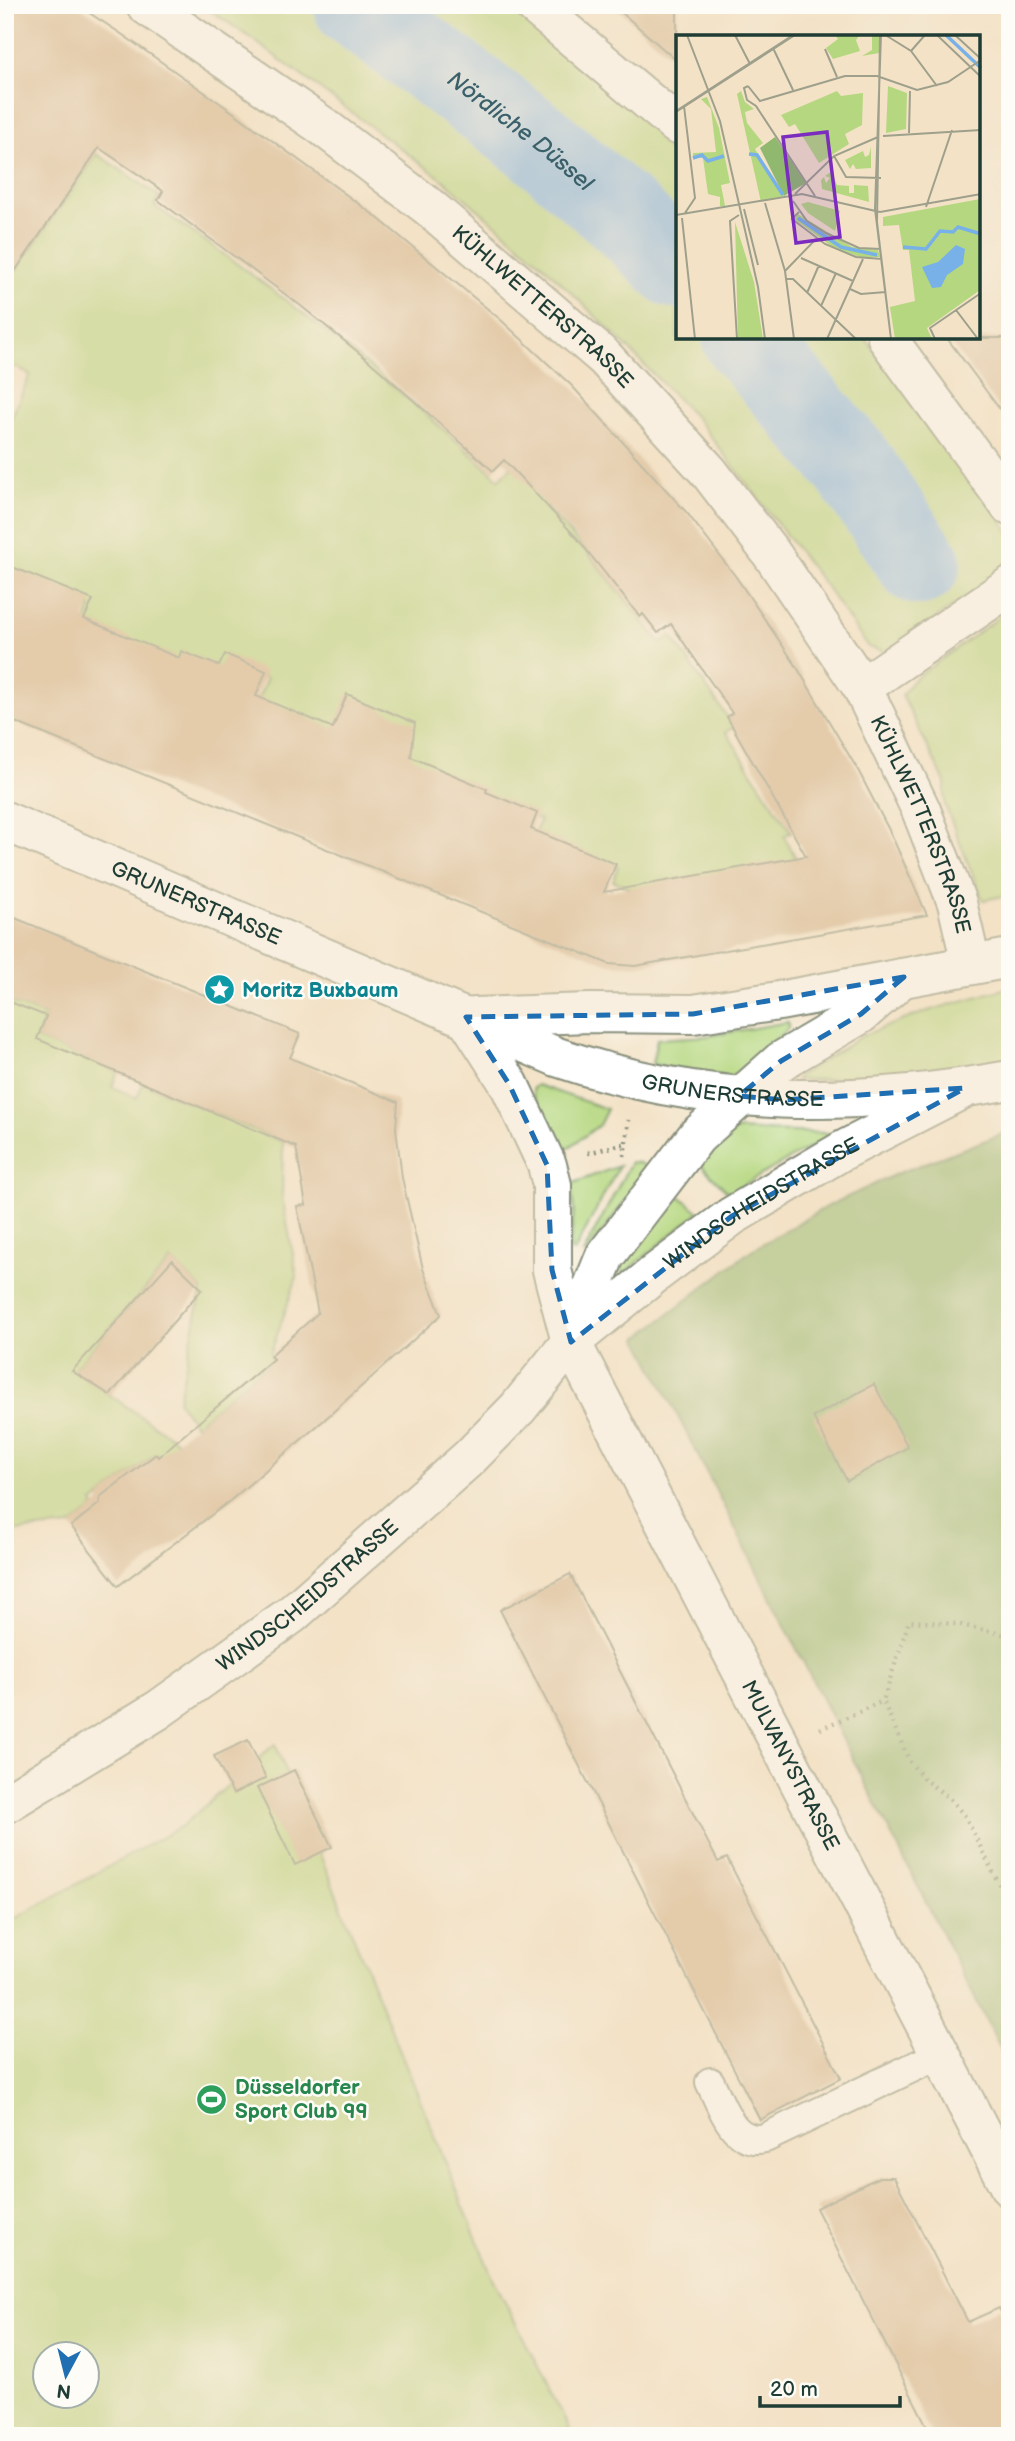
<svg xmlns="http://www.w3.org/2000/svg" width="1015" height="2441" viewBox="0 0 1015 2441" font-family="'Balsamiq Sans',sans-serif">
<rect width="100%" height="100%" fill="#fdfcf7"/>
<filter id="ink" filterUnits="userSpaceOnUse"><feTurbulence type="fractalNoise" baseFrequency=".0143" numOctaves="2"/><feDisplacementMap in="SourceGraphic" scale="14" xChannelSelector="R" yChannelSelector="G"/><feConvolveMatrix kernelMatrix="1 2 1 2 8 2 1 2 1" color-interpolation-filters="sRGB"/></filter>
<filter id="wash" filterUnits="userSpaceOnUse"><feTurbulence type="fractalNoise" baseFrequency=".00686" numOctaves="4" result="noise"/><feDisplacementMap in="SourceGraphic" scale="28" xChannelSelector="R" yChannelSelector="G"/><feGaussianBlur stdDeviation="1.57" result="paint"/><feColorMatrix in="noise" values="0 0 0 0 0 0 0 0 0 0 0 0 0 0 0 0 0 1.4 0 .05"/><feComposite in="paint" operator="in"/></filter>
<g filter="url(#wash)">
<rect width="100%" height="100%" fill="#f3e2c6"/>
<g fill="#b5d77f" stroke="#6a8a5a" stroke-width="2" fill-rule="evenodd">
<path d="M202 5H507L545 31 677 140V338H865L956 454 1010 533V568L886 652 868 647 827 588 697 419 617 337 540 262 446 182 248 36Z"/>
<path d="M97 154 159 196 154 206C276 287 391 381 499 479L513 465 551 503 546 508 586 551 661 643 671 636 734 727 726 732 791 832 784 836 797 860 640 892 613 881 618 867 556 843 528 849 540 820 332 736 258 699 267 678 224 660 215 680 79 641 91 608 5 573V432L30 375 5 361V286Z"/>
<path d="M1010 609V895L983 900 945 805V782L902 695 912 681Z"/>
<path d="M1010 987V1059C938 1071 869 1080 796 1080L798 1076 864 1035 928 1011Z"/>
<path d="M5 1000 46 1016 37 1039 118 1072 112 1087 137 1098 143 1083 283 1142 282 1196 297 1277 270 1355 273 1359 195 1425 178 1401 202 1289 171 1260 73 1370 180 1443 160 1459 156 1454 93 1503 95 1507 71 1526 5 1532Z"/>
<path d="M788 1022 789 1027 786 1031 733 1076 724 1077 652 1064 657 1039 709 1036Z"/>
<path d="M537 1085 607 1109 599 1125 563 1152 533 1094V1088Z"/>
<path d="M729 1130 828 1133 830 1136 729 1193 700 1164Z"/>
<path d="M631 1162 640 1163 649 1169 587 1252 583 1254Z"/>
<path d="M619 1166 574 1252 570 1250 574 1211 571 1184Z"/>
<path d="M677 1194 699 1212 626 1272H621L619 1266Z"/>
<path d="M275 1744 491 2274 573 2436H5V1924L182 1826ZM46 2354H88V2396H46Z"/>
</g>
<path fill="#90b86e" stroke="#587a51" stroke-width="2" d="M1010 1131V2067L638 1338 750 1251 826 1207 896 1174Z"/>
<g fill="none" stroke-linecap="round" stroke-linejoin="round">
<g stroke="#78b1e8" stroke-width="84">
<path id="s1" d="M355 5 541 145 626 218 677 267"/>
<path d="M744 338 849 460 919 563"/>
</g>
</g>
<g id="blocks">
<g fill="#d2b18a">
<path d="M5 5H77L120 33 237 115 374 215 501 320 572 386 687 513 736 577 795 664 859 772 891 834 927 915 635 966 609 964 5 718V564L93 600 84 619 179 658 181 651 219 666 225 654 266 671 256 696 333 728 347 694 415 723 411 757 487 789 486 792 537 813 531 829 616 864 604 892 806 856 727 717 732 713 671 624 658 633 643 614 640 617 576 537 504 460 493 471 368 360 301 306 158 200 163 191 99 148 5 286Z"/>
<path d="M613 5H677V61Z"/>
<path d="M947 338H1010V423Z"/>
<path d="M5 914 300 1034 290 1058 398 1102 396 1128 402 1178 423 1269 441 1315 324 1420 231 1500 118 1586 71 1526 100 1503V1497L156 1454 158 1457 273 1359 270 1356 318 1313 297 1206 306 1205 296 1147 37 1039 46 1016 5 1000Z"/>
<path d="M172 1260 202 1289 110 1395 72 1371Z"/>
<path d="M874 1384 908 1447 847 1481 813 1417Z"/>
<path d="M570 1574 718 1862 727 1858 841 2078 760 2120 500 1610Z"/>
<path d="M248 1740 266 1778 233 1794 214 1756Z"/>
<path d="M294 1770 332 1847 295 1865 257 1788Z"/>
<path d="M879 2177H894L968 2322 999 2308 1010 2329V2436H932L816 2208Z"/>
</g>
</g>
</g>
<g filter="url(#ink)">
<use href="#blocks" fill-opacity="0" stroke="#89907d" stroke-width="2"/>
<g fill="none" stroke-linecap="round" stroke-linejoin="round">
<defs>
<path id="lane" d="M710 2082C722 2106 733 2146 765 2138L941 2054"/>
<g id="street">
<path id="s2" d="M146 5 321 125 429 207 605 358 709 472 771 553 862 687 921 810 957 903 971 964"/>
<path d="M534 5 677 125"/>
<path d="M887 338 1010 506"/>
<path d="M862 687 1010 586"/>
<path id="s3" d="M466 1017 509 1084 547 1165 552 1185V1270L571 1342 1010 2188"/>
</g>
<g id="secondary">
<path id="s4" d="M5 821 557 1057C710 1109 852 1108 1010 1080"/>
<path d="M475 1017 590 1013 693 1014 779 1001 1010 958"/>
<path d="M572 1338 605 1256 697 1136 781 1061 861 1014 902 978"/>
<path id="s5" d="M5 1804 158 1710 291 1615 469 1458 518 1408 571 1342 657 1272 732 1216 842 1151 965 1088"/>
</g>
</defs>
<use href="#lane" stroke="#89907d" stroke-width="32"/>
<use href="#street" stroke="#89907d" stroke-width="42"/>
<use href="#secondary" stroke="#89907d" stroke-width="42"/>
<g stroke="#89907d" stroke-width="4.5" stroke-dasharray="2 5" stroke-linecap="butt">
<path d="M588 1153 627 1143"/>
<path d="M624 1156 629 1120"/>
<path d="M1010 1636 957 1624 909 1621 883 1701 910 1762 925 1780 949 1798 965 1816 1010 1906"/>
<path d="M820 1729 883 1701"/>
</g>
<use href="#lane" stroke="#fff" stroke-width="28"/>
<use href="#street" stroke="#fff" stroke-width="38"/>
<use href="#secondary" stroke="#fff" stroke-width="38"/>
</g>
</g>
<path d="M0 0H1015V2441H0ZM904 977 861 1014 781 1061 739 1096 783 1100 965 1088 732 1216 571 1342 552 1270 547 1165 509 1084 466 1017 693 1014Z" fill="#f3e2c6" fill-opacity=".55" fill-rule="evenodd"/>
<path fill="none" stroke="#1f6fb2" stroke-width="5" stroke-dasharray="14 9" stroke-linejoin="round" d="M904 977 861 1014 781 1061 739 1096 783 1100 965 1088 732 1216 571 1342 552 1270 547 1165 509 1084 466 1017 693 1014Z"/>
<defs>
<symbol id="sight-disc" viewBox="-11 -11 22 22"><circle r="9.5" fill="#0f9aa8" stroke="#fdfcf7"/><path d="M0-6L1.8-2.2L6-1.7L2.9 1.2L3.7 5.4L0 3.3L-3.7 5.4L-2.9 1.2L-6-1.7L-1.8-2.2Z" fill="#fff"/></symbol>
<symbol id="stadium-disc" viewBox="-11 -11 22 22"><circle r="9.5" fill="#2e9e5b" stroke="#fdfcf7"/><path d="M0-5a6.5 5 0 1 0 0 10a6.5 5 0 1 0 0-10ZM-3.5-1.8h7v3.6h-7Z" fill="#fff"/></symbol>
</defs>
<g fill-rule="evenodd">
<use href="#sight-disc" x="202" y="972" width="35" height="35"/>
<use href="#stadium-disc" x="194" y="2082" width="35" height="35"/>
</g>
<g text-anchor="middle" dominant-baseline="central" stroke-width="5" stroke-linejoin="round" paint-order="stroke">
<g font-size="21" fill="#1f3d34" stroke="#fdfcf7">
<text stroke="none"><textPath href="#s2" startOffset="499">KÜHLWETTERSTRASSE</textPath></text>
<text stroke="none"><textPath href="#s2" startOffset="1148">KÜHLWETTERSTRASSE</textPath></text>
<text stroke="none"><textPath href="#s4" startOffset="208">GRUNERSTRASSE</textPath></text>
<text stroke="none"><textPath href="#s4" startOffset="780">GRUNERSTRASSE</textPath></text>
<text stroke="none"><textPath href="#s5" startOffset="971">WINDSCHEIDSTRASSE</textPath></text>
<text stroke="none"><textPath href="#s5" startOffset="368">WINDSCHEIDSTRASSE</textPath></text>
<text stroke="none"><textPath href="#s3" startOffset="826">MULVANYSTRASSE</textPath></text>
</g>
<g font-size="21" font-weight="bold" fill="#0d838f" stroke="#fdfcf7" text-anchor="start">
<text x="242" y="990">Moritz Buxbaum</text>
</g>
<g font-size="21" font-weight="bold" fill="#27864d" stroke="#fdfcf7" text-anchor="start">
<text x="235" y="2087">Düsseldorfer<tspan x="235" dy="24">Sport Club 99</tspan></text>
</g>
<g font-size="23" font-style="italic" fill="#3a606a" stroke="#fdfcf7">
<text stroke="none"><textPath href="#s1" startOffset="208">Nördliche Düssel</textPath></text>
</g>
</g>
<g transform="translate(676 35)">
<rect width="304" height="304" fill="#f3e2c6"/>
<path d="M159 0H204L203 18 186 21 196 15V1H183L180 5 184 16 157 24 150 13 162 4ZM212 51 231 58 230 94 210 98ZM65 56 69 67 78 74 69 77 71 88 87 108 79 114 108 161 85 167 61 59ZM161 56 165 61 187 58 186 90 169 99 173 109 143 128 119 89 113 92 105 80ZM31 62 43 93 54 148 45 150 49 171H44V162L32 159 27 123H17V118L40 117 35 74 25 64ZM195 112V133L180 134 177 129 174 134 169 125 187 116 189 122 193 120ZM156 136 161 150 173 151V158H178V150L192 151 193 167 146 154 145 145 148 142 150 148 154 143 149 141ZM304 164V255L251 293 256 304H219L214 272 239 266 233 215H227L223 190 207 191V182ZM132 167 164 176 159 196 132 178 125 169ZM122 179 176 212 202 215 204 222 187 223 158 213 118 184ZM59 187 78 247 87 304H62Z" fill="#b5d77f"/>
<path d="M99 102 130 148 108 161 84 113Z" fill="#90b86e"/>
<path d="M280 210 289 214 287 229 271 240 265 252 256 253 246 232 262 227Z" fill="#78b1e8"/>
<path fill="none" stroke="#78b1e8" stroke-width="3.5" d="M270 0 305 33M73 119 81 120 107 160M17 123 26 120 32 126 48 121M122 183 165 212 201 220M227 212 250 214 264 196 277 197 282 192 305 199"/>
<path fill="none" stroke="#9ea08c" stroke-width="2" d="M11 0 44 86 82 252 89 304M59 0 74 29M204 0 201 187 215 304M205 0 199 174 215 304M261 0 305 42M279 0 305 24M211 1 235 16 261 51M97 13 117 55M149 14 161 42M235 16 249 0M72 51 84 66 169 41H201L241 55 272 47 305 25M72 51 68 53 71 65 80 71 139 161M8 71 19 163 9 178M0 76 117 0M0 77 119 0M233 98 234 56M207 101 305 95M158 121 170 142 205 143M119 159 158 121 202 102M117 166 131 186 150 198 183 213 205 214M89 168 109 236 118 304M250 172 276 95M68 174 82 230M123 177 116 184 149 209 180 222 206 224M204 177 305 159M0 180 126 159 204 177M6 183 19 304M125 223 177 246M109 236 140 204M111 244H117L180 304M174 254 185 259 210 257M131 258 143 230M145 271 160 238M280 275 302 304M61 304 54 186 63 180M151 304 187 224M259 304 254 293 305 258"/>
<path fill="#7b2cbf" fill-opacity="0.15" stroke="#7b2cbf" stroke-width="3.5" d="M151 97 164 202 120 208 107 102Z"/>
<rect width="304" height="304" fill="none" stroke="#1f3d34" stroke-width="3.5"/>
</g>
<rect width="1015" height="2441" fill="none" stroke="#fdfcf7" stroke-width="28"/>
<g transform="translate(66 2375) rotate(187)"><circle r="33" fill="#fdfcf7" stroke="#a4b0a9" stroke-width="2"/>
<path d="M0-5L12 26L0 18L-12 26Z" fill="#1f6fb2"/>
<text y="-10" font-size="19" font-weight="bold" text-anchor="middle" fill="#1f3d34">N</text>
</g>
<path d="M760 2396v10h140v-10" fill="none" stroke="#1f3d34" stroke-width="3.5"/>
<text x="770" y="2396" font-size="21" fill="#1f3d34" stroke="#fdfcf7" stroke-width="5" paint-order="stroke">20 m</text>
</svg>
